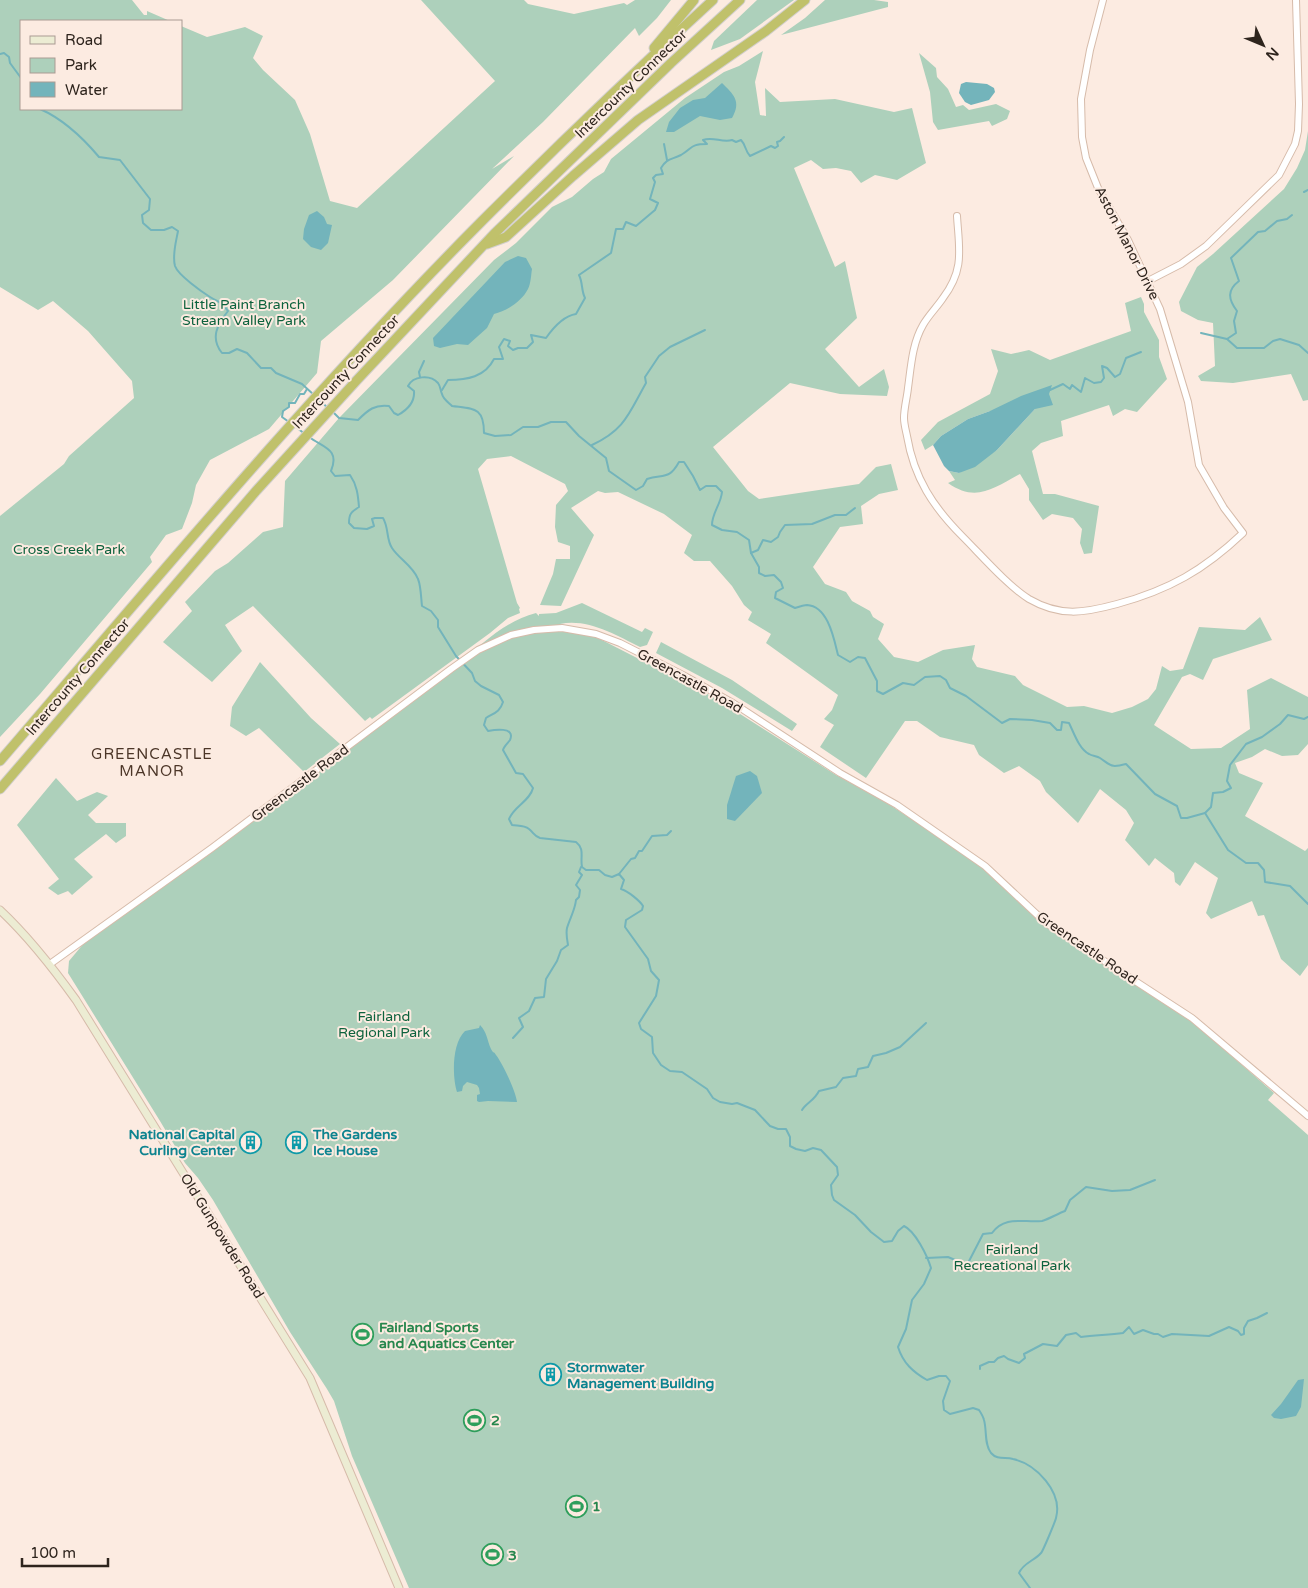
<svg xmlns="http://www.w3.org/2000/svg" width="1308" height="1588" viewBox="0 0 1308 1588" font-family="'Varela Round',sans-serif">
<rect width="100%" height="100%" fill="#fcebe1"/>
<g fill="#add0bb">
<path d="M0 0H132L144 15H147V11L170 21H21V109H181V26L207 37 245 27 263 36 253 58 263 70 295 100 310 134 330 201 357 208 495 81 421 0H524L528 4 574 14 624 3 627 5 635 0H671L657 18 639 36 635 28 543 122 492 169 514 156 393 280 321 341 317 373 269 429 210 460 196 485 192 503 182 529 166 535 150 557 152 562 40 694 0 737V516L64 464 69 456 134 398 132 381 88 331 53 301 38 310 0 287Z"/>
<path d="M757 0H794L740 39 711 50 714 41Z"/>
<path d="M825 0H874L888 2V7L781 35 805 18Z"/>
<path d="M763 51 755 82 760 115 766 116 765 88 780 102 835 99 894 112 912 108 926 163 897 180 875 175 861 183 851 171 836 168 823 169 811 160 794 168 835 267 845 261 857 318 825 349 859 387 884 369 889 387 887 396 840 394 790 383 713 447 748 491 759 499 859 484 876 467 891 464 898 490 879 494 861 506 863 524 840 527 813 567 825 584 846 592 852 601 870 611 873 617 884 624 878 639 894 657 918 662 943 650 975 645 972 659 977 667 1015 676 1023 685 1067 707 1084 706 1112 713 1132 707 1148 699 1156 689 1162 666 1170 671 1183 669 1199 627 1245 630 1260 617 1272 640 1213 659 1203 680 1190 674 1182 677 1154 725 1191 749 1221 748 1250 729 1247 690 1271 678 1308 697V744L1298 755 1282 756 1265 749 1252 757 1235 763 1239 773 1263 783 1245 816 1305 851 1308 848V965L1300 976 1281 959 1264 915 1258 916 1252 901 1211 919 1206 913 1218 878 1195 862 1180 886 1175 882 1174 873 1155 858 1149 866 1125 840 1134 823 1126 810 1100 789 1078 823 1046 792 1040 781 1019 766 1004 773 979 755 974 745 940 737 917 721H905L866 778 820 747 834 725 824 719 832 710 838 695 766 643 771 634 748 620 752 612 744 605 732 586 710 561H694L684 553 692 535 664 514 618 492 605 493 598 491 571 508 594 535 561 606 540 605 553 574 556 559H570V546L558 542 555 527 556 505 568 491 565 484 511 456 487 459 478 469 517 603 520 608 519 609 520 613 508 618 490 633 372 719 370 717 365 721 253 606 225 625 242 651 212 682 163 642 192 611 185 602 215 571 228 563 263 532 283 527 285 481 339 418 494 260 516 243 552 207 572 197 593 179 604 172 611 159 685 98 724 72 739 66Z"/>
<path d="M919 53 936 68 937 77 948 89 956 107 963 105 969 110 996 104 1010 111 1007 119 992 126 989 121 938 130 933 122 930 92Z"/>
<path d="M1308 131V400L1303 401 1291 374 1233 383 1201 381 1198 376 1215 366 1213 323 1198 320 1181 311 1179 302 1197 267 1213 254 1284 189 1297 168 1305 150Z"/>
<path d="M1141 297 1144 304V312L1159 340V357L1167 379 1137 412 1125 409 1113 416 1109 405 1061 421 1063 436 1041 443 1032 451 1043 494H1055L1099 506 1092 553 1084 554 1080 543 1082 529 1073 518 1052 514 1043 520 1029 500V489L1020 474C994 488 976 503 948 483L955 480 949 471 959 473 997 450 1035 409 990 411 968 419 941 436 933 445 925 450 921 440 938 422 990 394 998 371 991 349 1011 354 1029 350 1050 360 1131 331 1125 303Z"/>
<path d="M582 603 642 632 645 628 653 632 647 645 640 647C616 635 587 618 560 624L600 639 715 698 836 775 881 799 984 867 1040 921 1185 1015 1274 1093 1268 1100 1308 1135V1588H409L352 1456 334 1401 327 1389 290 1332 213 1200 198 1178 185 1163 160 1121 68 973 69 961 90 936 457 665C481 645 505 621 536 613L539 616V614L556 613Z"/>
<path d="M661 642 732 680 797 724 792 731 722 688 656 653Z"/>
<path d="M260 662 311 718 340 744 304 772 259 728 246 736 230 726 232 707Z"/>
<path d="M56 778 77 801 97 792 108 796 88 815 96 823H126V836L116 843 106 834 74 859 93 877 72 895 68 891 58 895 48 888 59 879 17 825Z"/>
</g>
<g fill="#73b4bb">
<path d="M966 82 987 84 994 88 995 92 989 100 971 105 965 102 959 93 961 84Z"/>
<path d="M722 83C733 94 742 101 732 118L720 120 700 116 674 132H666L669 122 680 108 693 100 705 98Z"/>
<path d="M317 211 324 217 327 224 332 225 328 243 321 250 311 247 303 239 304 229 309 215Z"/>
<path d="M518 256 526 258 532 269C531 275 531 283 528 289 522 301 507 311 494 314L487 328 468 345 457 344 440 348 434 346 433 338 505 262Z"/>
<path d="M1052 385 1049 394 1053 405 1035 409 997 450 975 467 959 473 949 471 944 466 933 445 941 436 968 419 990 411 1021 396Z"/>
<path d="M750 771 757 776 762 793 735 821 727 819V805L736 776Z"/>
<path d="M480 1025C487 1032 487 1040 491 1049 495 1056 492 1049 496 1055 503 1064 516 1092 517 1102L488 1101 479 1102 477 1101V1095L480 1094 479 1088 477 1085 467 1082 463 1086 462 1091 457 1092C452 1076 452 1043 465 1031L479 1028Z"/>
<path d="M1304 1379 1301 1407 1296 1416 1281 1419 1274 1418 1271 1415 1281 1404 1298 1380Z"/>
</g>
<g fill="none" stroke-linecap="round" stroke-linejoin="round">
<g stroke="#73b4bb" stroke-width="2">
<path d="M0 54 4 53 9 57 10 63 21 78"/>
<path d="M40 109C63 119 83 138 99 157L120 160 150 199 149 210 142 215 143 223 151 230H164L172 227 178 231C176 242 172 255 175 266 178 275 202 292 210 297 220 303 221 301 228 311 217 325 210 338 222 353H229L237 349 247 353 261 368H271L276 373 302 384 314 395"/>
<path d="M664 144 667 160"/>
<path d="M1304 192 1308 190"/>
<path d="M1201 333 1227 339 1237 348H1264L1273 341 1280 339 1299 345 1308 353"/>
<path d="M1227 339 1236 333 1234 321 1237 311C1228 299 1227 290 1239 281L1231 258 1258 232 1265 231 1277 221 1287 219 1292 215"/>
<path d="M420 377 419 372 424 361"/>
<path d="M442 390 448 380C467 380 485 377 494 359H503L499 347 504 339 510 341 508 346 513 350 518 348H527L533 342 531 335 546 338C553 328 563 316 576 314L585 298C581 290 583 283 579 275L611 253 616 229H623L626 222 636 226 655 210 658 203 650 199 655 182 653 178 656 175 663 174 661 168C667 158 671 160 681 155 693 148 690 144 707 144L703 140C713 136 722 143 732 140L736 142 741 140C746 145 745 151 750 156L771 146 775 148 778 146 777 142 780 141 784 137"/>
<path d="M1050 390 1063 384 1070 389 1072 385 1081 392 1085 378 1094 383 1101 382 1104 378 1102 366 1107 368 1115 377 1120 374 1126 358 1141 352"/>
<path d="M319 400 328 408"/>
<path d="M332 411 339 418 358 420C368 410 375 404 389 406L394 413 398 415C407 410 415 403 414 391L408 386C413 376 430 374 438 383 441 387 440 390 442 394 443 399 449 403 452 406 474 409 484 407 484 433L495 436 511 435 523 427H538L551 422H566L579 436 606 458 609 471 636 490 643 486 647 479C664 474 669 480 679 462H684L693 476 700 490 706 486H716L722 492C721 504 712 513 712 525L722 530 737 532 749 540 751 553 759 567V573L765 576 774 575 781 582 783 588 776 592 775 598 795 608C798 607 804 605 807 605 828 606 834 639 838 655L850 662 858 657 865 658 877 681V691L883 694 903 683 914 685 925 677 940 676 946 680 950 688 966 696 1002 723 1010 719 1032 720 1050 723 1057 730H1061L1062 722 1069 723C1074 733 1079 749 1089 754 1092 756 1097 756 1100 758 1112 766 1111 768 1126 764L1155 794 1177 806 1181 818H1187L1205 813 1228 850 1246 863H1258L1264 870 1265 882 1290 886 1308 904"/>
<path d="M289 422 282 417 283 411 289 407V403H295L300 394H304L307 389"/>
<path d="M293 425 305 434"/>
<path d="M309 437C324 448 340 449 331 471L335 476 350 475C357 485 358 495 359 507 351 512 349 514 349 523L354 528 367 529 374 526 372 519 375 518H383C389 528 386 539 392 548 399 559 413 566 418 579 421 586 421 598 422 606L431 611 438 620V627L456 656 472 673 475 681 481 686 499 695 503 702C500 712 494 713 486 718L484 725 488 731C493 730 516 726 510 740 508 743 504 746 503 750L516 773 523 774 533 788C530 801 514 806 509 819L512 825C518 826 524 825 529 829 534 833 534 836 540 838L576 842C585 849 580 857 582 867L586 870H599L605 875 612 877 619 874 624 880 621 889C628 891 640 901 643 906L642 910 626 920 625 927 648 959 651 971 659 980 656 996 639 1023 641 1029 652 1037 653 1053 661 1065 670 1071 682 1072 707 1089 713 1098 720 1102 732 1104 737 1103 755 1110 770 1126 778 1129H786L790 1137V1146L796 1149 805 1151 813 1148 821 1150 837 1167 838 1175 831 1185 832 1195 834 1200 855 1215 871 1232 884 1242 892 1241 898 1231 904 1226C915 1231 927 1255 931 1268L924 1284 912 1300 906 1329 898 1347C903 1363 913 1372 927 1380L939 1376H946L950 1381 943 1401 944 1410 950 1414 973 1408 979 1410C981 1413 983 1416 984 1420 987 1430 984 1444 991 1453 997 1460 1005 1457 1013 1459 1036 1464 1063 1492 1056 1518 1055 1522 1043 1551 1041 1553 1034 1561 1023 1563 1019 1573L1030 1588"/>
<path d="M592 445C625 430 629 413 646 383L645 377 659 356 670 347 705 330"/>
<path d="M751 553 758 550 763 540 771 542 778 537 780 532 785 525 812 524 835 515H846L855 508"/>
<path d="M1205 813 1211 807 1213 793 1223 792 1231 788 1227 781 1230 765 1246 744 1262 737 1280 724 1288 715 1304 719 1308 717"/>
<path d="M619 874 631 859 635 858 639 851H642L652 836 667 835 671 831"/>
<path d="M513 1038 523 1027 519 1018 529 1011 535 998 544 997 546 979 557 961 561 950 568 945C567 940 566 933 567 928 570 918 575 910 576 900L579 897 580 890 576 885 582 875 579 872 581 867"/>
<path d="M802 1110C806 1103 814 1101 819 1091L836 1087 843 1078 856 1076 858 1069 868 1067 873 1056 886 1053 900 1047 926 1023"/>
<path d="M926 1258 948 1257 967 1265 983 1234 992 1233C1005 1215 1024 1223 1042 1221 1049 1219 1057 1214 1065 1211L1070 1200 1086 1187 1112 1191 1130 1190 1155 1180"/>
<path d="M980 1369V1366L989 1362H994L998 1358 1004 1356 1008 1359 1019 1363 1025 1358 1024 1354 1043 1344 1057 1346 1066 1335 1076 1333 1081 1337C1095 1335 1109 1335 1123 1333L1129 1327 1134 1334 1143 1330 1154 1334H1158L1163 1337 1172 1334 1209 1336 1229 1327 1238 1331 1241 1335 1244 1334V1328L1248 1321 1257 1318 1267 1313"/>
</g>
<defs>
<g id="tertiary">
<path d="M957 216C959 249 965 269 943 298 937 307 928 316 923 325 912 344 911 367 908 388 907 398 904 408 904 418 904 424 906 431 907 436 914 478 933 507 963 537 981 555 1008 586 1029 599 1060 617 1084 613 1117 604 1169 590 1204 570 1243 533L1224 508 1199 465 1188 402 1160 309 1128 240 1098 188 1086 158 1082 137 1081 99 1090 50 1103 0"/>
<path d="M1148 281 1181 264 1206 246 1279 175 1295 144 1298 131 1299 104 1296 0"/>
<path d="M50 964 212 848 451 669 478 650 511 635 534 630 562 628 596 634 620 643 683 675 733 703 840 773 897 805 985 866 1046 923 1192 1018 1308 1116"/>
</g>
<path id="secondary" d="M0 910C29 937 53 968 76 1000L310 1378 399 1588"/>
<g id="motorway">
<path d="M654 48 694 0"/>
<path d="M487 244 506 237 573 176 638 120 766 31 805 0"/>
<path d="M0 761C157 578 312 392 482 221 557 146 634 72 713 0"/>
<path d="M0 789 256 491 357 380 494 234 671 63 740 0"/>
</g>
</defs>
<use href="#tertiary" stroke="#d6bbaa" stroke-width="8"/>
<use href="#secondary" stroke="#d6bbaa" stroke-width="9"/>
<use href="#motorway" stroke="#d1cfcd" stroke-width="11"/>
<use href="#tertiary" stroke="#fff" stroke-width="6"/>
<use href="#secondary" stroke="#ececd3" stroke-width="7"/>
<use href="#motorway" stroke="#c0c16b" stroke-width="9"/>
</g>
<defs>
<symbol id="building-ring" viewBox="-11 -11 22 22"><circle r="9.5" fill="#fcebe1" stroke="#0f9aa8" stroke-width="1.5"/><path d="M-4-6H4V6H1V3H-1V6H-4ZM-2.5-4.3h1.7v1.8h-1.7ZM.8-4.3h1.7v1.8H.8ZM-2.5-1h1.7V.8h-1.7ZM.8-1h1.7V.8H.8Z" fill="#0f9aa8"/></symbol>
<symbol id="stadium-ring" viewBox="-11 -11 22 22"><circle r="9.5" fill="#fcebe1" stroke="#2e9e5b" stroke-width="1.5"/><path d="M0-5a6.5 5 0 1 0 0 10a6.5 5 0 1 0 0-10ZM-3.5-1.8h7v3.6h-7Z" fill="#2e9e5b"/></symbol>
</defs>
<g fill-rule="evenodd">
<use href="#building-ring" x="238" y="1130" width="25" height="25"/>
<use href="#building-ring" x="284" y="1130" width="25" height="25"/>
<use href="#stadium-ring" x="350" y="1322" width="25" height="25"/>
<use href="#building-ring" x="538" y="1362" width="25" height="25"/>
<use href="#stadium-ring" x="462" y="1408" width="25" height="25"/>
<use href="#stadium-ring" x="564" y="1494" width="25" height="25"/>
<use href="#stadium-ring" x="480" y="1542" width="25" height="25"/>
</g>
<g text-anchor="middle" dominant-baseline="central" stroke-width="4" stroke-linejoin="round" paint-order="stroke">
<g font-size="14" fill="#2e241d" stroke="#fcebe1">
<text transform="translate(631 84) rotate(-44)">Intercounty Connector</text>
<text transform="translate(1127 243) rotate(63)">Aston Manor Drive</text>
<text transform="translate(346 372) rotate(-47)">Intercounty Connector</text>
<text transform="translate(78 677) rotate(-49)">Intercounty Connector</text>
<text transform="translate(690 681) rotate(29)">Greencastle Road</text>
<text transform="translate(300 783) rotate(-37)">Greencastle Road</text>
<text transform="translate(1087 948) rotate(34)">Greencastle Road</text>
<text transform="translate(222 1236) rotate(58)">Old Gunpowder Road</text>
</g>
<g font-size="14" fill="#0d623d" stroke="#fcebe1">
<text x="244" y="304">Little Paint Branch<tspan x="244" dy="16">Stream Valley Park</tspan></text>
<text x="69" y="549">Cross Creek Park</text>
<text x="384" y="1016">Fairland<tspan x="384" dy="16">Regional Park</tspan></text>
<text x="1012" y="1249">Fairland<tspan x="1012" dy="16">Recreational Park</tspan></text>
</g>
<g font-size="14" font-weight="bold" fill="#0d838f" stroke="#fcebe1" text-anchor="start">
<text x="235" y="1134" text-anchor="end">National Capital<tspan x="235" dy="16">Curling Center</tspan></text>
<text x="313" y="1134">The Gardens<tspan x="313" dy="16">Ice House</tspan></text>
<text x="567" y="1367">Stormwater<tspan x="567" dy="16">Management Building</tspan></text>
</g>
<g font-size="14" font-weight="bold" fill="#27864d" stroke="#fcebe1" text-anchor="start">
<text x="379" y="1327">Fairland Sports<tspan x="379" dy="16">and Aquatics Center</tspan></text>
<text x="491" y="1420">2</text>
<text x="592" y="1506">1</text>
<text x="508" y="1555">3</text>
</g>
<g font-size="15" letter-spacing="1" fill="#4c3628" stroke="#fcebe1">
<text x="152" y="754">GREENCASTLE<tspan x="152" dy="17">MANOR</tspan></text>
</g>
</g>
<rect x="20" y="20" width="162" height="90" fill="#fcebe1" stroke="#aa9b93"/>
<rect x="30" y="36" width="25" height="8" fill="#ececd3" stroke="#aa9b93"/>
<text x="65" y="45" font-size="15" fill="#2e241d">Road</text>
<rect x="30" y="58" width="25" height="15" fill="#add0bb" stroke="#aa9b93"/>
<text x="65" y="70" font-size="15" fill="#2e241d">Park</text>
<rect x="30" y="82" width="25" height="15" fill="#73b4bb" stroke="#aa9b93"/>
<text x="65" y="95" font-size="15" fill="#2e241d">Water</text>
<g transform="translate(1263 45) rotate(134)" stroke="#fcebe1" stroke-width="4" paint-order="stroke">
<path d="M0-4L9 19L0 12L-9 19Z" fill="#2e241d"/>
<text y="-8" font-size="14" font-weight="bold" text-anchor="middle" fill="#2e241d">N</text>
</g>
<path d="M22 1558v8h86v-8" fill="none" stroke="#2e241d" stroke-width="2.5"/>
<text x="30" y="1558" font-size="15" fill="#2e241d" stroke="#fcebe1" stroke-width="4" paint-order="stroke">100 m</text>
</svg>
